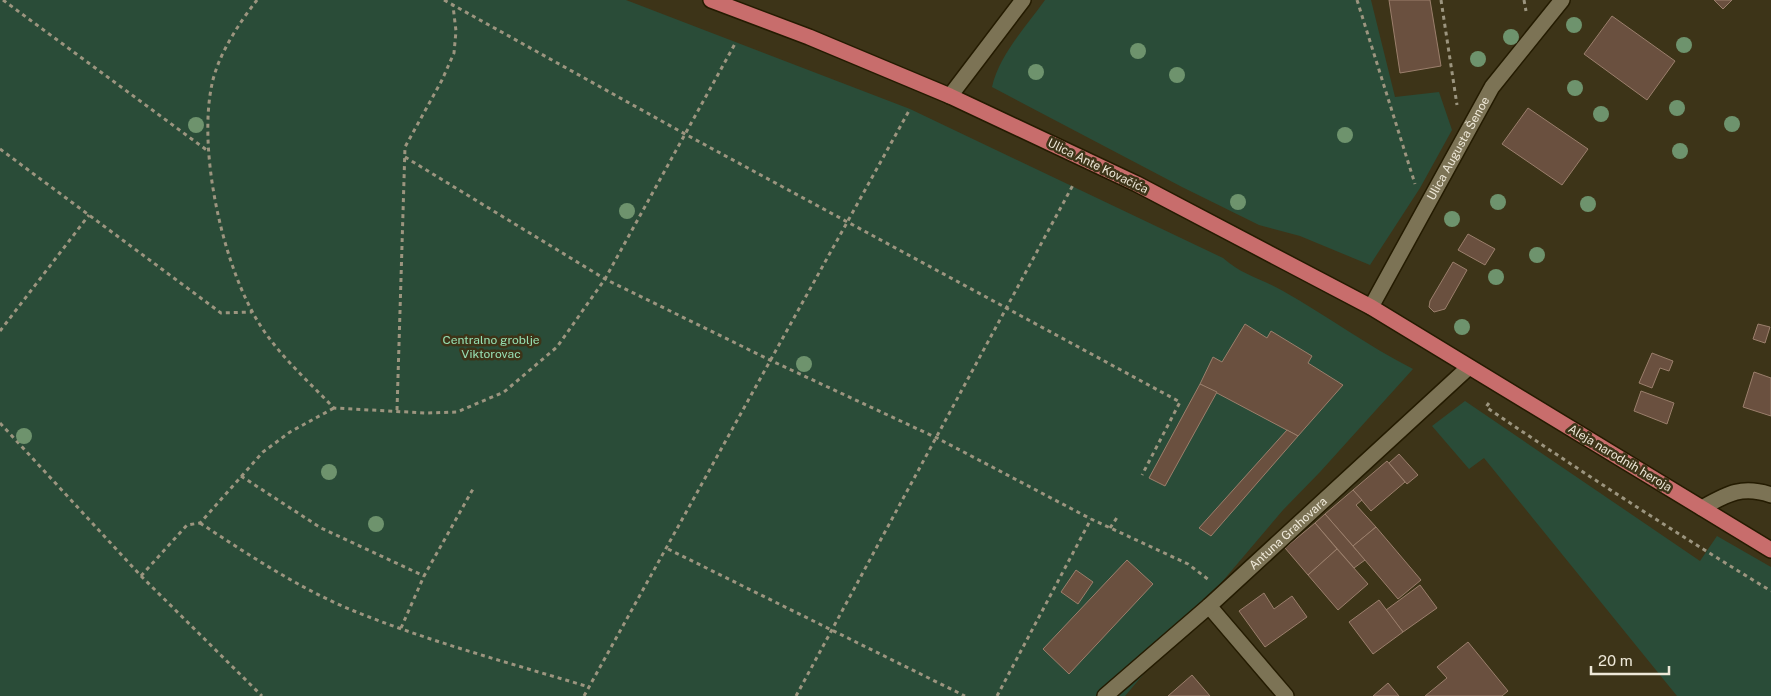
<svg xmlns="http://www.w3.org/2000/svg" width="1771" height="696" viewBox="0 0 1771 696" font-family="'Public Sans',sans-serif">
<rect width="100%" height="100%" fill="#3d3418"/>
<g fill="#2a4c38">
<path d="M0 0H626L910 109 1223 258C1242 275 1262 279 1283 291 1327 316 1368 346 1413 369L1320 472 1283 510 1125 696H0Z"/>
<path d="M1045 0H1371L1395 97 1439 92 1452 130 1420 188 1370 265 1300 236 1259 225 1182 187 992 87C999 55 1026 27 1045 0Z"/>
<path d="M1465 401 1700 561 1717 536 1771 567V696H1677L1484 458 1469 469 1432 426Z"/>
</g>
<g fill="#6a503f" stroke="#9b7f6c">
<path d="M1389 0H1430L1441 66 1400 73Z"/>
<path d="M1714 0H1732L1723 9Z"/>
<path d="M1612 16 1675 61 1647 100 1584 54Z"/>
<path d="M1528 108 1588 149 1562 185 1502 144Z"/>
<path d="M1468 234 1495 249 1485 265 1458 250Z"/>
<path d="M1453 262 1467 270 1445 309 1434 312 1429 307 1430 301Z"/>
<path d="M1245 324 1267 338 1271 331 1312 356 1308 363 1343 385 1298 436 1200 384 1213 357 1222 362Z"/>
<path d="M1758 324 1770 327 1765 343 1753 339Z"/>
<path d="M1652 353 1673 361 1669 371 1660 368 1652 388 1639 383Z"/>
<path d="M1754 372 1771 378V416L1743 407Z"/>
<path d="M1200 384 1217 392 1165 486 1149 478Z"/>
<path d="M1641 391 1674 403 1667 424 1634 411Z"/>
<path d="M1287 430 1298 436 1211 536 1199 528Z"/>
<path d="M1399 454 1418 475 1407 484 1389 463Z"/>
<path d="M1387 461 1405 482 1371 511 1353 490Z"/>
<path d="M1353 490 1362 500 1356 505 1376 527 1353 546 1325 514Z"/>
<path d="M1325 514 1365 560 1354 568 1315 523Z"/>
<path d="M1315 523 1337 549 1308 575 1285 548Z"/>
<path d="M1376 527 1421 580 1398 599 1353 546Z"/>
<path d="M1337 549 1368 584 1338 610 1308 575Z"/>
<path d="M1127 560 1153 584 1069 674 1043 649Z"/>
<path d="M1076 570 1093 582 1078 604 1061 592Z"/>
<path d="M1420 585 1437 608 1403 632 1386 610Z"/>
<path d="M1264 593 1274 609 1292 596 1307 617 1265 647 1239 611Z"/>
<path d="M1379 600 1403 632 1373 654 1349 622Z"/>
<path d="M1468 642 1508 691 1502 696H1425L1447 678 1437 667Z"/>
<path d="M1192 675 1210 696H1168Z"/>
<path d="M1388 683 1399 696H1373Z"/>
</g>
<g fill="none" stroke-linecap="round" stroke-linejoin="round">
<defs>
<g id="minor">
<path d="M950 96 1023 0"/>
<path id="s1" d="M1371 307 1492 87 1562 0"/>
<path d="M1702 508C1727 494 1742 485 1771 495"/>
<path d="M1209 606 1286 696"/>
<path id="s2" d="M1105 696 1209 606 1469 367"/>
</g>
<path id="major" d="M711 0 809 37 950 96 1137 184 1371 307 1771 550"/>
</defs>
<use href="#minor" stroke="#241b01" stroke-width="18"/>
<use href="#major" stroke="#241b01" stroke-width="18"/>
<g stroke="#9c957f" stroke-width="3" stroke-dasharray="4 4" stroke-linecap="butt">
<path d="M3 0 208 151"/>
<path d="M257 0C239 23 218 55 212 84 198 149 221 255 253 313 273 350 305 378 334 408L425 413 457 412 504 392 557 347 605 279 736 42"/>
<path d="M444 0 685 134 1180 402 1142 475"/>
<path d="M1357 0 1415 184"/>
<path d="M1441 0 1457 105"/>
<path d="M1524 0 1526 11"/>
<path d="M0 149 221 313 252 312"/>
<path d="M405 157 605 279 772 361 937 438 1091 519 1188 564 1209 580"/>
<path d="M0 331 89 215"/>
<path d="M1489 403 1486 407C1580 471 1674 532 1771 591"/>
<path d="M397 410 405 147 442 80 454 53 456 31 453 6"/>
<path d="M0 423 141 576 262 696"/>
<path d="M241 476 321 528 424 576"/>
<path d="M200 523C249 555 300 589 354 611 430 642 510 663 589 687"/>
<path d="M1110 528 1118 516"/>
<path d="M668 549 965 696"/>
<path d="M141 576 187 525 200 523 263 452 290 432 334 408"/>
<path d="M401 628 424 576 473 489"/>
<path d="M584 696 910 109"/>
<path d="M796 696 1073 185"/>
<path d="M997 696 1091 519"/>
</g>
<use href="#minor" stroke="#7c7355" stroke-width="15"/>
<use href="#major" stroke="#c86d6c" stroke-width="15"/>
</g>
<g fill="#6e936d">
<circle cx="1574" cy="25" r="8"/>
<circle cx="1511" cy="37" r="8"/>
<circle cx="1684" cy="45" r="8"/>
<circle cx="1138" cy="51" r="8"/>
<circle cx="1478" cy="59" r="8"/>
<circle cx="1036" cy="72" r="8"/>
<circle cx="1177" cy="75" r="8"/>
<circle cx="1575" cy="88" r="8"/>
<circle cx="1677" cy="108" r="8"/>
<circle cx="1601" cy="114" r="8"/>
<circle cx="1732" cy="124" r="8"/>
<circle cx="196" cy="125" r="8"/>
<circle cx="1345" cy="135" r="8"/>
<circle cx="1680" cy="151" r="8"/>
<circle cx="1238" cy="202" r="8"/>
<circle cx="1498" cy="202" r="8"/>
<circle cx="1588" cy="204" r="8"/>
<circle cx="627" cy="211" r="8"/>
<circle cx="1452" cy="219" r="8"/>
<circle cx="1537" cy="255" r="8"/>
<circle cx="1496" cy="277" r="8"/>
<circle cx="1462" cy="327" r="8"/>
<circle cx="804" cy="364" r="8"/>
<circle cx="24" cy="436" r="8"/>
<circle cx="329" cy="472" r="8"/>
<circle cx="376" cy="524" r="8"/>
</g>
<g text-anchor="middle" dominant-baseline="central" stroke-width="5" stroke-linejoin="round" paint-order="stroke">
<g font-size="12" fill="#eee8d8" stroke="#3d3418">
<text stroke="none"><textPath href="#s1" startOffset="181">Ulica Augusta Šenoe</textPath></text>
<text transform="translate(1098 166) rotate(26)">Ulica Ante Kovačića</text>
<text transform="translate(1620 458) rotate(31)">Aleja narodnih heroja</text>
<text stroke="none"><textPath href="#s2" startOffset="245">Antuna Grahovara</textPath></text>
</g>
<g font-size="12" fill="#97e0b3" stroke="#3d3418">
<text x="491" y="340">Centralno groblje<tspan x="491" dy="14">Viktorovac</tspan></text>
</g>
</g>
<path d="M1591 666v8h78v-8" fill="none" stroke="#eee8d8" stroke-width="2.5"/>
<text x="1598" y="666" font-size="15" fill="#eee8d8" stroke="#3d3418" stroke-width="4" paint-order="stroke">20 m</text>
</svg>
